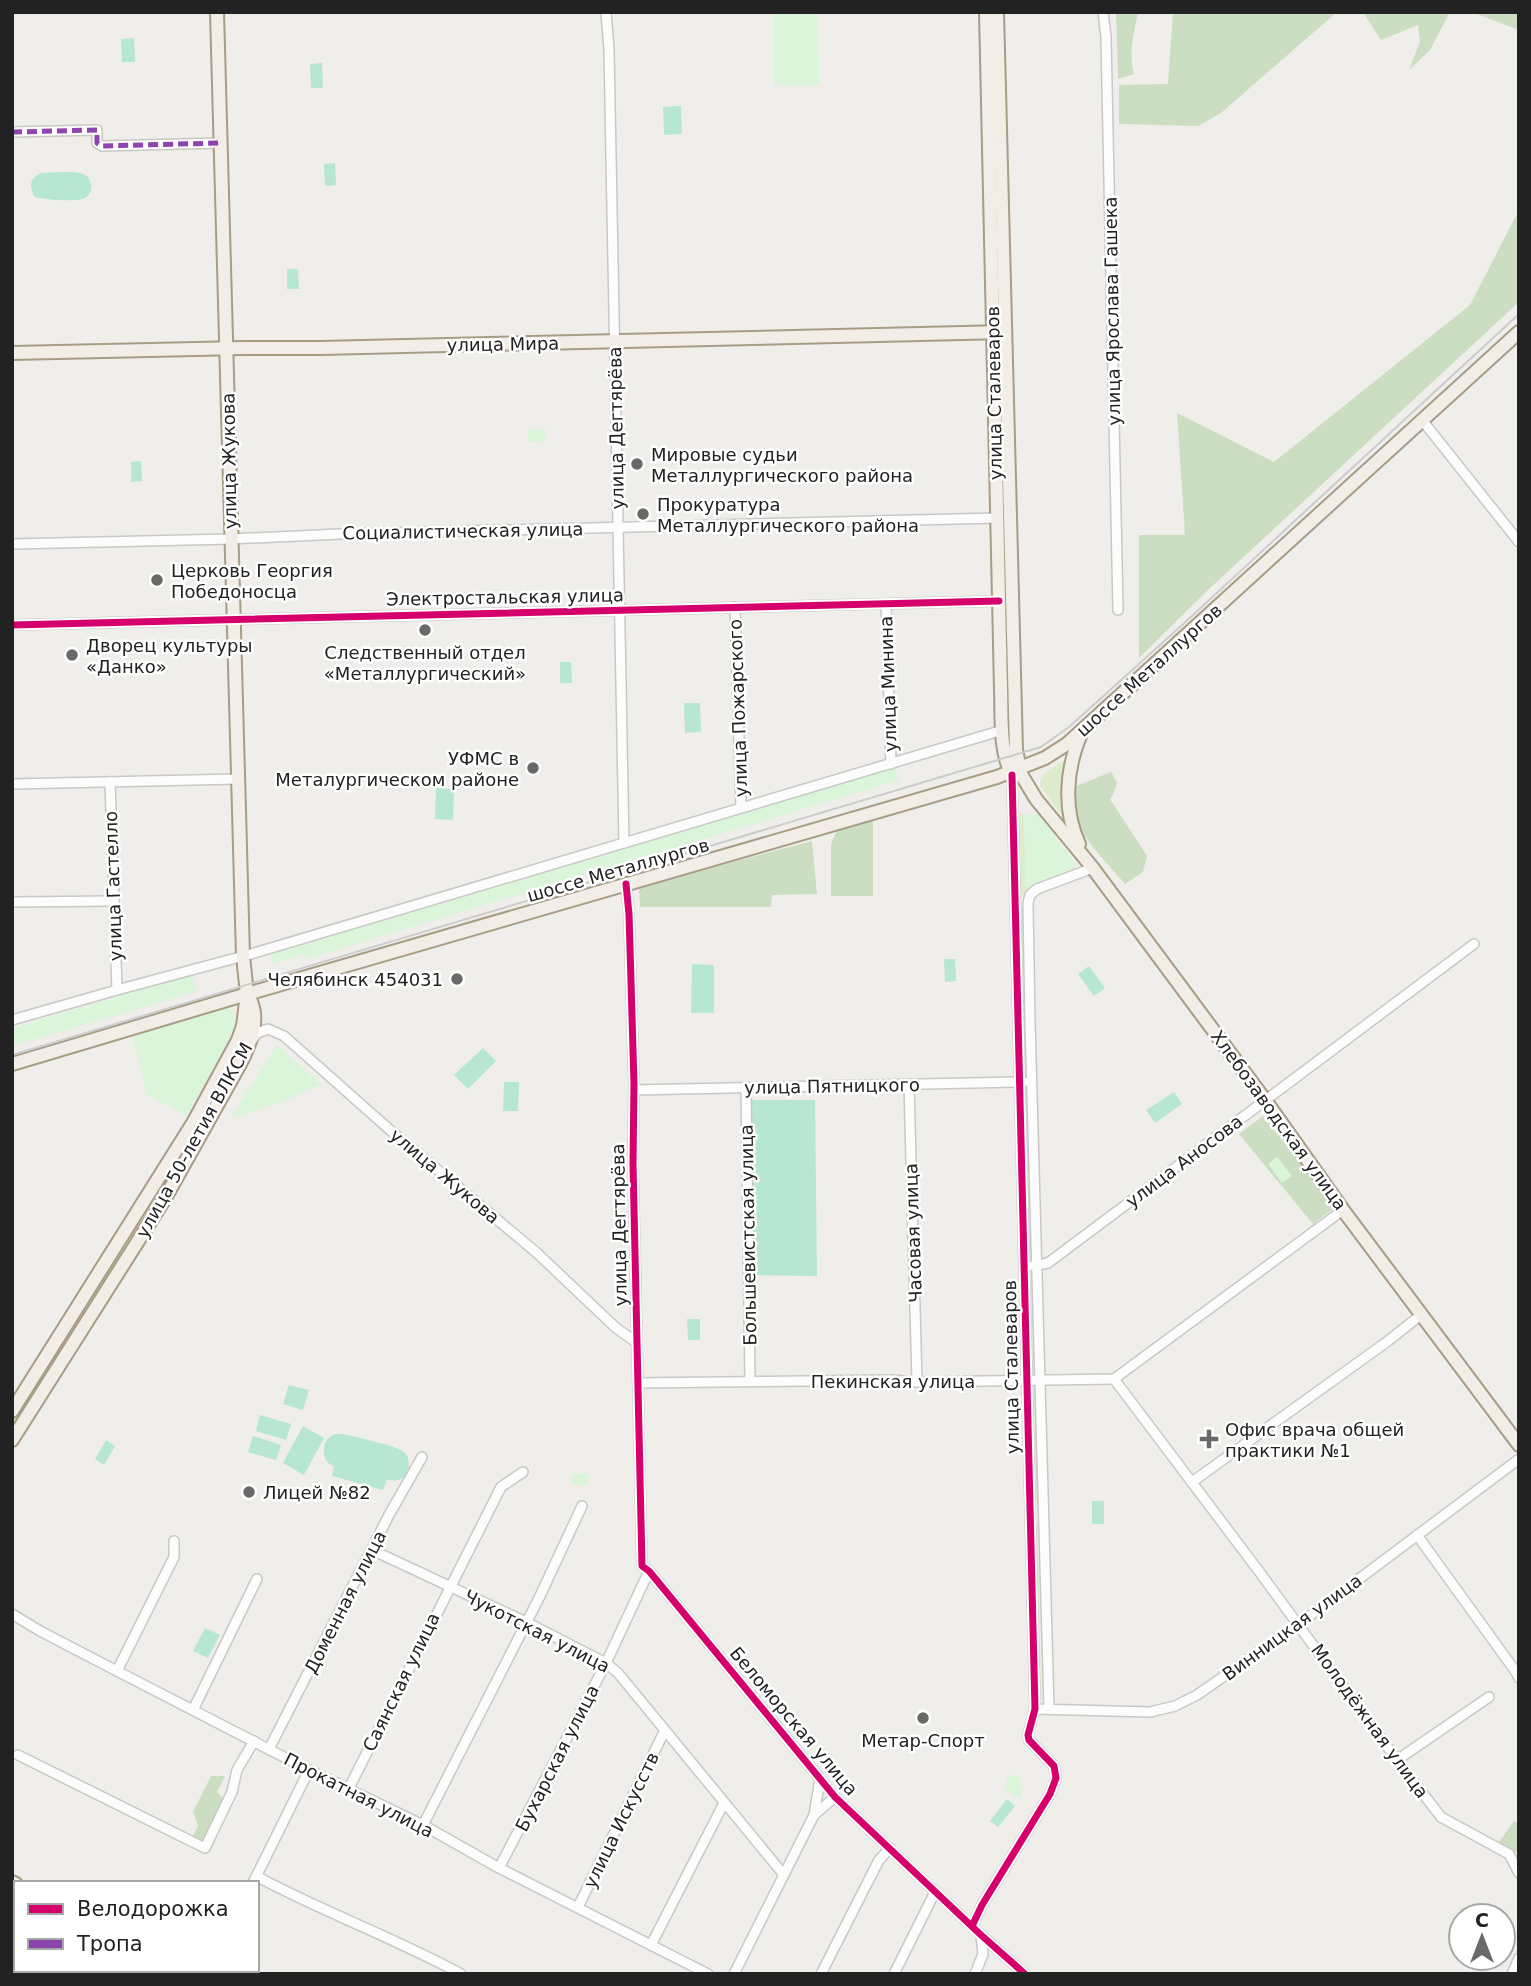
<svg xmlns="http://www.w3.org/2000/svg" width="1531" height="1986" viewBox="0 0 1531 1986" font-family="'DejaVu Sans',sans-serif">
<rect width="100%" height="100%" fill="#f0eeeb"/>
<g fill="#ddeccb">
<path d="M1067 759 1068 825 1040 785C1041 771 1056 766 1067 759Z"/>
<path d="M1016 808 1024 815 1026 898 1018 897Z"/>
<path d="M1020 908H1025L1027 1079 1020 1077Z"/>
<path d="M245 1039 248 1041 187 1151 90 1302 88 1303V1300Z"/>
<path d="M1023 1090H1028L1033 1263H1025Z"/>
<path d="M1028 1287H1035L1037 1372 1035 1376 1030 1377Z"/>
<path d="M82 1313V1316L12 1426V1419L79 1314Z"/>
<path d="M1029 1387H1037L1040 1505H1032Z"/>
<path d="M1033 1524H1038L1041 1702H1038Z"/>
</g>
<g fill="#cbdec1">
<path d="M1116 12H1138C1134 33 1128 54 1134 74L1118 79Z"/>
<path d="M1173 12H1337L1221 113 1198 126 1119 124V85L1168 84Z"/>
<path d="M1363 12H1450L1430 50 1409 70 1420 42 1418 25 1381 40Z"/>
<path d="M1477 12H1519V30L1477 14Z"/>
<path d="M1519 210V302L1209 589 1139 658V535H1185L1177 413 1274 462 1470 305Z"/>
<path d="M1111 772 1117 783 1113 795 1110 799 1147 856 1143 872 1125 884C1110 866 1085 842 1077 821 1073 810 1074 798 1074 787Z"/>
<path d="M873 819V896H831V844L838 828Z"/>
<path d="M812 841 817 894 772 895 771 907H640L639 887Z"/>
<path d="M1263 1116 1335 1207 1313 1224 1239 1134Z"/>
<path d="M211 1776H225L217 1792 225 1801 204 1843 192 1838 198 1826 193 1812Z"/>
<path d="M1514 1821 1519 1823V1854L1499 1842Z"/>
</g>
<g fill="#daf5da">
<path d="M773 12H818L819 85H774Z"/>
<path d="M528 429H546V441L528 442Z"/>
<path d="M894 764 899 780 309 958 304 954 273 964 269 951Z"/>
<path d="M1037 814 1040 815 1077 867 1035 884 1026 892 1024 815Z"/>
<path d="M191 975 198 991 12 1046V1028Z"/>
<path d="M223 1007 230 1008C239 1018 237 1028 233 1040L186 1116 147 1094 131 1032Z"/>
<path d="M277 1045 321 1084 286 1100 230 1119Z"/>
<path d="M1277 1157 1292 1176 1282 1183 1268 1164Z"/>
<rect x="571" y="1474" width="17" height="11"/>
<path d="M1008 1775 1020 1776 1021 1799 1004 1789Z"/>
</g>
<g fill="#b7e6d2">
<path d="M134 38 135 62H122L121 39Z"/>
<path d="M322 63 323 88H311L310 64Z"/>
<path d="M681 106 682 134 664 135 663 107Z"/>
<path d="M335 163 336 185 325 186 324 164Z"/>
<path d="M41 173C51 173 78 170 85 175 89 177 90 180 91 184 92 189 90 195 85 198 77 202 44 200 35 197 29 187 29 178 41 173Z"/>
<path d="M287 269H298L299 289H287Z"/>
<path d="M141 461 142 481 131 482V462Z"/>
<path d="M560 662H571L572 683H560Z"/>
<path d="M684 703H700L701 732 685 733Z"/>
<path d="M436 788 454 789 453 820 435 819Z"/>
<path d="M955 959 956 981 945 982 944 959Z"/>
<path d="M692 964 714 965V1013H691Z"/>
<path d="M1089 966 1105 988 1094 996 1078 974Z"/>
<path d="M483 1048 496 1061 468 1089 454 1075Z"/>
<path d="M504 1082H519L518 1111H503Z"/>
<path d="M1174 1092 1182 1104 1155 1123 1146 1110Z"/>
<path d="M752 1100H815L817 1276 753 1275Z"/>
<path d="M687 1319H700V1340H688Z"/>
<path d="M289 1385 309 1390 303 1410 283 1404Z"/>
<path d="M260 1415 291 1424 286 1440 256 1431Z"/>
<path d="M303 1426 324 1438 304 1475 283 1463Z"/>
<path d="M334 1434H342C355 1437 397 1445 405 1453 410 1458 410 1468 406 1474 402 1481 394 1481 387 1480L383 1490 332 1476 334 1467 327 1462C321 1451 323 1440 334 1434Z"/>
<path d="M253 1436 281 1445 276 1460 248 1452Z"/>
<path d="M106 1440 115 1446 104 1465 95 1459Z"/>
<rect x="1092" y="1501" width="12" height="23"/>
<path d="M205 1628 220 1635 208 1658 193 1651Z"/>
<path d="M1007 1799 1015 1806 998 1827 990 1821Z"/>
</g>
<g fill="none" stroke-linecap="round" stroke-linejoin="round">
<defs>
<g id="minor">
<path d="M606 12 609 50 624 843"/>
<path d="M1103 12 1106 37 1118 610"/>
<path d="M12 132 97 130V143L102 146 220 143"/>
<path d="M1422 420 1519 542"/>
<path d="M12 544 231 539 340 534 997 518"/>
<path d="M886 604 891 764"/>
<path d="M735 607 741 808"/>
<path d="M12 625 999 601"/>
<path d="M110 782 117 990"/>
<path d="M12 784 238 779"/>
<path d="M626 884 629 914 634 1084 633 1164 642 1566 649 1571 835 1797 981 1935 1025 1974"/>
<path d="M12 902 114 901"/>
<path d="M12 1020 117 990 251 954 1003 730"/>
<path d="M253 1039 257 1033 268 1029 284 1036 390 1130 537 1253 615 1327 637 1343"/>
<path d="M909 1085 917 1382"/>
<path d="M746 1088 750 1381"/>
<path d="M634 1090 1024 1082"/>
<path d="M1033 1266 1048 1263 1474 944"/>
<path d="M1114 1379 1261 1574 1397 1760 1441 1817 1509 1854 1519 1873"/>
<path d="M639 1383 891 1380 917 1382 1114 1379 1343 1210"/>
<path d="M1192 1482 1388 1341 1422 1314"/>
<path d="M1417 1535 1516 1672 1519 1678"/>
<path d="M372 1550 526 1622 606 1663 618 1673 784 1875"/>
<path d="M12 1614 40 1631 117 1671 309 1770 423 1825 499 1868 708 1974"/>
<path d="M117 1671 174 1557V1541"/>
<path d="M1035 1709 1150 1712 1175 1706 1197 1695 1299 1624 1519 1459"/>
<path d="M1049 1709 1030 1022 1028 903 1030 895 1037 889 1085 871 1092 867"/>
<path d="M193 1710 257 1579"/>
<path d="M269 1749 389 1515 422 1457"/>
<path d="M18 1755 205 1848 232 1792 237 1770 254 1741"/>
<path d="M1397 1760 1489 1697"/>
<path d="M820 1779 814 1815 835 1797"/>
<path d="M348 1790 501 1487 523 1472"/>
<path d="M423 1825 539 1598 582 1506"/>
<path d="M499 1868 606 1663 649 1571"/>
<path d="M256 1876C323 1912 395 1938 461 1974"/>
<path d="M253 1883 309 1770"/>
<path d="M578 1907 664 1732"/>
<path d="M972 1926 982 1905 1050 1794 1056 1778 1054 1766 1029 1740 1028 1735 1035 1709 1012 775"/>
<path d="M651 1945 724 1803"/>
<path d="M161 1974 163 1970"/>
<path d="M203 1974 204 1970"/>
<path d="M734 1974 814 1815"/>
<path d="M821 1974 879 1860 890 1848"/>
<path d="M894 1974 935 1892"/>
<path d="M975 1974 983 1954 981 1936"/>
<path d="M1512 1974 1519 1958"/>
</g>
<g id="major">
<path d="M986 12 1001 689C1002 717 999 752 1013 777"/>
<path d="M997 12 1016 750 1021 774 1036 799 1092 867 1265 1100 1343 1210 1519 1445"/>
<path d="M12 353 242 348H321L1005 332"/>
<path d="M1079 844C1063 810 1066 770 1080 736"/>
<path d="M12 1064 247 994 997 777 1045 758 1067 744 1519 332"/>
<path d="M12 1411 193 1123 238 1040 243 1026 247 994 243 956 217 12"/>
<path d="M12 1440 164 1200 240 1064C251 1043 262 1016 247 994"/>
<path d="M12 1882 16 1884"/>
<path d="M185 1970 192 1974"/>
</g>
</defs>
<use href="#minor" stroke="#c9c8c7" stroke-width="12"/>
<use href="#major" stroke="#a79c86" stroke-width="16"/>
<use href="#minor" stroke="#fdfcfc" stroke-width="9"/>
<use href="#major" stroke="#f3ede7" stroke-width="12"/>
<path stroke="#ccc" stroke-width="2" d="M12 1055 1041 747 1069 727 1181 626 1519 314"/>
<path stroke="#8e44ad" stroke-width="5" stroke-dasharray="10 5" stroke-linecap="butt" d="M12 132 97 130V143L102 146 220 143"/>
<defs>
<g id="cycleway">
<path d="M12 625 999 601"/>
<path d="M626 884 629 914 634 1084 633 1164 642 1566 649 1571 835 1797 981 1935 1025 1974"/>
<path d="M972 1926 982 1905 1050 1794 1056 1778 1054 1766 1029 1740 1028 1735 1035 1709 1012 775"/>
</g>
</defs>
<use href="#cycleway" stroke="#fff" stroke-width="11"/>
<use href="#cycleway" stroke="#d6006c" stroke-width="7"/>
</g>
<g fill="#6a6968" stroke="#fff" stroke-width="2.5">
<circle cx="637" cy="464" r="7"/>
<circle cx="643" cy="514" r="7"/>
<circle cx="157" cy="580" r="7"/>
<circle cx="425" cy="630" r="7"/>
<circle cx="72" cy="655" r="7"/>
<circle cx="533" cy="768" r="7"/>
<circle cx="457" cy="979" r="7"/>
<path d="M1205.5 1428.5h7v7h7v7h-7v7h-7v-7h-7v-7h7z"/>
<circle cx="249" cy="1492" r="7"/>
<circle cx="923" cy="1718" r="7"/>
</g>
<g text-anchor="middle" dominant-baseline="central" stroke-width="5" stroke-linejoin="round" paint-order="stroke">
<g font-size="18" fill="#222" stroke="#fff">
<text transform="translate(1112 311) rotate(-91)">улица Ярослава Гашека</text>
<text transform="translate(503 344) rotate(-1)">улица Мира</text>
<text transform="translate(994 393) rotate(-91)">улица Сталеваров</text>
<text transform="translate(616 428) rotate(-91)">улица Дегтярёва</text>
<text transform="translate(229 461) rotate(-91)">улица Жукова</text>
<text transform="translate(463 531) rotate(-1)">Социалистическая улица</text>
<text transform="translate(505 597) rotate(-1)">Электростальская улица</text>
<text transform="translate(1149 670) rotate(-42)">шоссе Металлургов</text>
<text transform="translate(888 684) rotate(-92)">улица Минина</text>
<text transform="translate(738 708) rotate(-92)">улица Пожарского</text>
<text transform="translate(618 870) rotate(-16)">шоссе Металлургов</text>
<text transform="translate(113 886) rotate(-92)">улица Гастелло</text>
<text transform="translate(832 1086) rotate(-1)">улица Пятницкого</text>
<text transform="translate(1279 1120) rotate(54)">Хлебозаводская улица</text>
<text transform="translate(194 1140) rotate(-61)">улица 50-летия ВЛКСМ</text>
<text transform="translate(1184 1161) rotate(-37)">улица Аносова</text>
<text transform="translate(445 1176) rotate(40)">улица Жукова</text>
<text transform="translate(619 1225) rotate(-91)">улица Дегтярёва</text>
<text transform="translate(913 1233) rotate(-92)">Часовая улица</text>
<text transform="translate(748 1235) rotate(-91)">Большевистская улица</text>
<text transform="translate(1011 1367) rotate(-91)">улица Сталеваров</text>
<text x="893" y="1381">Пекинская улица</text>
<text transform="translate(345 1602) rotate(-63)">Доменная улица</text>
<text transform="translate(1292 1627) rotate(-36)">Винницкая улица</text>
<text transform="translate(537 1631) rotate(27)">Чукотская улица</text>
<text transform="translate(401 1682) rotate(-64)">Саянская улица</text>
<text transform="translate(794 1721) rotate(50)">Беломорская улица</text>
<text transform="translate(1370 1721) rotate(54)">Молодёжная улица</text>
<text transform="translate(557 1758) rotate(-63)">Бухарская улица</text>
<text transform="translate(359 1795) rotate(27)">Прокатная улица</text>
<text transform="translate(621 1820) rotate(-64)">улица Искусств</text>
</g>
<g font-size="18" fill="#222" stroke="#fff" text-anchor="start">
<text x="651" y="454">Мировые судьи<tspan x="651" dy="21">Металлургического района</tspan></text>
<text x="657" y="504">Прокуратура<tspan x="657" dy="21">Металлургического района</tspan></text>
<text x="171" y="570">Церковь Георгия<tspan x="171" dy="21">Победоносца</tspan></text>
<text x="86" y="645">Дворец культуры<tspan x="86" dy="21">«Данко»</tspan></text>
<text x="425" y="652" text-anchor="middle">Следственный отдел<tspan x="425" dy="21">«Металлургический»</tspan></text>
<text x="519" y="758" text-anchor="end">УФМС в<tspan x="519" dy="21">Металургическом районе</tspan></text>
<text x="443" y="979" text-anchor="end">Челябинск 454031</text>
<text x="1225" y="1429">Офис врача общей<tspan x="1225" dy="21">практики №1</tspan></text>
<text x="263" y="1492">Лицей №82</text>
<text x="923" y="1740" text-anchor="middle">Метар-Спорт</text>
</g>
</g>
<rect width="1531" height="1986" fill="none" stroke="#222222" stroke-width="28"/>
<rect x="14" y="1881" width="245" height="91" fill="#ffffff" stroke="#a7a7a7" stroke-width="2"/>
<rect x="28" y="1904" width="35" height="10" fill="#d6006c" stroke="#a7a7a7" stroke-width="2"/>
<text x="77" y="1916" font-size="21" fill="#222222">Велодорожка</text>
<rect x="28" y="1939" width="35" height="10" fill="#8e44ad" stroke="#a7a7a7" stroke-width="2"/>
<text x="77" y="1951" font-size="21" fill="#222222">Тропа</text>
<g transform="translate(1482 1937)"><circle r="33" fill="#ffffff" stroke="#a7a7a7" stroke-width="2"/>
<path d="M0-5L12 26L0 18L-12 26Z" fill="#6a6968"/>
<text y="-10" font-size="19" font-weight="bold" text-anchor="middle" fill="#222222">С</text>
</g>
</svg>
